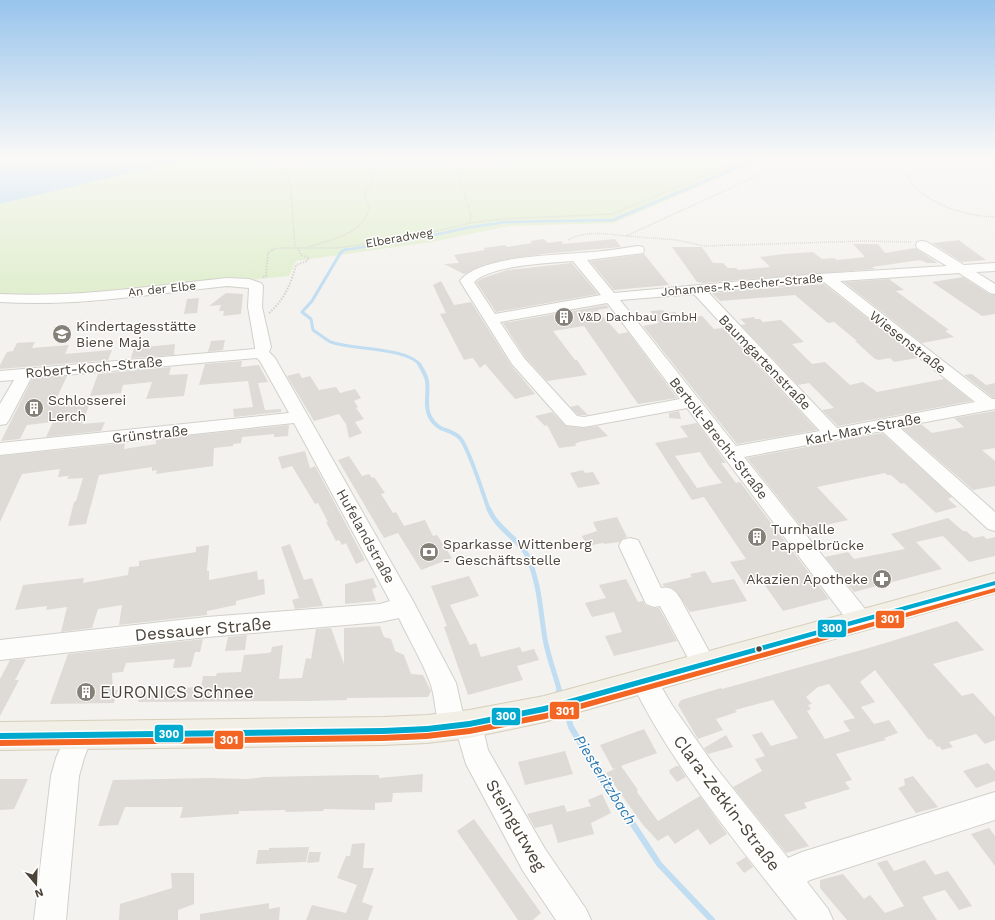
<svg xmlns="http://www.w3.org/2000/svg" width="995" height="920" viewBox="0 0 995 920" font-family="'Work Sans',sans-serif">
<rect width="100%" height="100%" fill="#f4f2ee"/>
<path fill="#e1eecf" d="M192 158H766L614 223 509 226 432 242 296 261 289 276 82 296 0 295V204Z"/>
<path fill="#c0ddf1" d="M0 158H192L0 204Z"/>
<g fill="none" stroke-linecap="round" stroke-linejoin="round">
<path stroke="#c0ddf1" stroke-width="2.5" d="M344 250 416 239 466 228 505 222 613 220 760 158"/>
<path stroke="#c0ddf1" stroke-width="3" d="M346 249 341 252 312 301 302 312 311 319 313 330C319 334 325 339 331 342 351 350 407 347 420 365"/>
<path stroke="#c0ddf1" stroke-width="4" d="M419 364C422 369 426 375 427 381 429 393 424 406 430 417 439 433 450 428 460 438 469 448 483 494 489 510"/>
<path stroke="#c0ddf1" stroke-width="5" d="M489 509C496 528 520 540 527 555 540 584 540 609 545 639 548 656 555 674 560 692"/>
<g stroke="#c0ddf1" stroke-width="6">
<path d="M559 691 561 696"/>
<path d="M566 710 571 727 605 785 625 812 659 864 712 920"/>
</g>
</g>
<g fill="#dedbd6" fill-rule="evenodd">
<path d="M544 239 548 243 561 241 563 244 615 239 621 247 542 254 502 260 483 265 464 274 444 264 459 263 454 255 485 250 484 248 505 245 507 247 532 243 530 241Z"/>
<path d="M959 240 964 244 986 260 962 262 932 243Z"/>
<path d="M853 244H878L885 253 915 248 938 263H927L920 260 872 267 875 269 703 283 697 282 672 247H702L713 263H723L728 268H736L738 270 770 267 760 257 783 254 813 252 822 259 834 258 837 260 865 257Z"/>
<path d="M644 254 669 285 614 290 590 261Z"/>
<path d="M572 263 598 294 496 312 476 282 483 278 507 270Z"/>
<path d="M963 277 989 294 995 295V314L982 316 932 282Z"/>
<path d="M889 279 904 290 896 291 949 330 945 331 954 337 922 343 844 282Z"/>
<path d="M441 281 454 305 471 302 511 365 535 394 515 399 485 364 480 368 473 358 464 360 440 314 446 313 433 285Z"/>
<path d="M824 284 918 358 894 362 890 358 879 360 875 359 855 341H857L834 322 828 323 795 295 720 301 712 293Z"/>
<path d="M226 293 243 294 241 314 223 316 224 311H219L221 305 209 306Z"/>
<path d="M199 298 197 313 184 314 187 299Z"/>
<path d="M606 305 609 308 597 310 619 334 628 332 677 398 638 404 584 326 553 331 575 360H577L587 375 547 381 525 357 503 323Z"/>
<path d="M663 310 666 313 675 312 682 319 702 316 714 329 723 328 817 430 737 444 643 326 659 323 650 311Z"/>
<path d="M754 317 755 319H760L763 322 781 320 804 342 792 344 812 364 825 362 850 385 863 382 877 392 944 379 972 401 838 426 822 410 834 408 809 383 798 385 741 325 746 324 740 319Z"/>
<path d="M225 340 223 350 208 352 211 341Z"/>
<path d="M35 342 32 348 69 345 65 354 112 350 108 360 0 369V365L7 352 13 351 17 343Z"/>
<path d="M175 344 174 355 131 358 134 348Z"/>
<path d="M242 361 241 367 259 365 268 382 258 383 265 410 281 409V412L234 417 233 409 253 407 248 381 199 385 205 364Z"/>
<path d="M171 367 169 375 188 374 184 396 146 399 152 382 123 385 121 393 90 396 98 374Z"/>
<path d="M299 373 302 378 310 376 319 390 336 387 340 393 355 389 361 398 354 401 358 407 356 408 364 419 355 422 362 433 349 438 346 424 339 414 314 421 287 376Z"/>
<path d="M972 374 986 385 995 383V398H993L964 375Z"/>
<path d="M67 376 54 404 91 400 82 424 105 422 101 431 46 437 53 422 27 425 20 439 1 441 32 379Z"/>
<path d="M578 405 588 415H578L570 407Z"/>
<path d="M679 411 681 419 669 418V413Z"/>
<path d="M995 411V448L982 450 995 461V486L973 490 902 428 921 424 932 433 964 427 954 418Z"/>
<path d="M552 412 566 426 584 428 598 426 608 436 579 442 575 444 576 446 559 448 547 425 545 426 535 416Z"/>
<path d="M697 423 726 463H721L736 483 740 482 829 599 783 611 762 581 745 585 730 562 746 559 704 497 692 500 655 443 688 437 680 426ZM700 452 709 466 722 483 697 488 675 456Z"/>
<path d="M289 425 288 436 274 437V434L242 437 241 443 233 444V446L214 448 213 466 156 474 157 470 152 471V467L99 475 86 524 68 526 74 502 76 501 83 478 67 479 69 476 58 477 60 469 22 474 0 522V456L125 443 124 449 156 444V439Z"/>
<path d="M882 433 952 497 948 499 957 507 936 513 904 483 901 484 891 475H887L885 473 817 487 848 520 804 530 747 458Z"/>
<path d="M305 451 310 468 315 466 322 479 365 560 356 564 346 543 342 545 339 540 336 541 326 522H328L318 503 315 504 292 466 282 469 278 457Z"/>
<path d="M349 456 362 476 369 474 372 478 374 477 385 493 381 494 393 513 396 512 404 526 425 520 433 536 437 535 452 558 421 570 398 533 384 538 338 460Z"/>
<path d="M583 470 585 473 593 472 600 484 578 488 570 473Z"/>
<path d="M617 517 627 537 622 539 620 542 604 544 603 543 587 546 582 536 597 531 593 522Z"/>
<path d="M948 518 963 531H966L974 538 983 536 987 539 995 537V556L969 562 943 536 916 542 942 569 854 592 825 557 848 552 854 559 905 549 891 534Z"/>
<path d="M290 544 304 580 312 578 323 606 295 609 292 600 299 598 281 547Z"/>
<path d="M209 545 207 571H209V580L257 571 258 580 264 579 265 594 236 601V605L207 611V615L119 625 122 605 98 609 92 628 61 632 67 607 46 610 47 606 15 610 23 585 84 578 83 583 128 575 129 567 139 566V561L196 552V547Z"/>
<path d="M705 571 712 583 734 579 747 601 690 612 677 592 670 587 664 586 662 584 692 577 690 574Z"/>
<path d="M469 576 479 596 450 605 470 645 476 643 481 657 520 647 522 652 534 649 539 660 517 666 523 680 468 695 444 627 447 626 431 586Z"/>
<path d="M373 578 377 587 372 589 376 601 345 604V584Z"/>
<path d="M626 579 638 602 643 601 645 605 653 608H659L677 641 614 656 605 636 622 632 614 612 592 617 585 603 606 598 599 585Z"/>
<path d="M957 621 984 650 933 664 962 696 973 693 995 717V740L985 744 976 734 949 742 953 747 942 750 939 746 937 747 931 739 929 740 875 670 860 682 875 702 861 707 874 724 889 720 898 733 884 738 886 740 836 754 852 780 845 782 850 789 804 803 807 808 784 815 809 846 786 853 733 787 762 771 755 759 765 756 752 735 762 732 771 746 798 738 773 700 735 710 737 712 716 719 723 730 698 739 678 705 681 700 721 688 722 689 872 647ZM829 684 855 718 843 721 850 731 825 739 807 711 811 709 808 705 812 704 806 697 818 687Z"/>
<path d="M380 626 384 637 391 639 395 651 404 655 411 674 423 675 431 691 428 697 347 698V700L307 701 138 702 142 690 201 687 203 676H216L217 673 241 672 244 655 268 653 271 652 272 647 283 645 279 679 302 678 306 658 311 659 316 629 331 628 344 664V628Z"/>
<path d="M247 635 245 650 225 651 228 637Z"/>
<path d="M203 639 200 652H195L191 667 173 668 175 659 126 663 123 672 112 673 113 690H118L114 703 50 704 68 654Z"/>
<path d="M26 659 15 680H19L0 716V679L10 660Z"/>
<path d="M644 729 657 753 621 766 638 790 637 792 658 821 700 796 727 834 710 845 698 829 675 844 668 835 658 841 643 825 606 773 618 767 613 769 600 745Z"/>
<path d="M726 735 733 747 708 754 704 748Z"/>
<path d="M565 751 573 774 525 785 518 762Z"/>
<path d="M988 763 995 771V781L976 788 963 771Z"/>
<path d="M676 766H679L686 777 677 782 669 772 670 771 669 770Z"/>
<path d="M423 774 422 792 393 793 392 802 375 803V810L324 809 323 811 285 812 286 810 239 811V814L180 818 183 807H125L118 825 98 826 113 780 209 778 247 779 263 777 358 775H379V778Z"/>
<path d="M913 776 938 807 916 813 898 788 905 785 904 779Z"/>
<path d="M0 779H28L14 809 0 810Z"/>
<path d="M602 794 611 813 591 823 594 834 558 843 552 824 535 828 527 814 564 805 567 812 591 806 588 800Z"/>
<path d="M474 819 541 913 533 920H518L457 831Z"/>
<path d="M989 828 995 836V866L971 834Z"/>
<path d="M365 843 363 868H374L362 902 373 906 368 920H306L312 905 346 913 357 885 337 878 346 856H350L352 844Z"/>
<path d="M309 847 306 862 256 864 258 850H269V848Z"/>
<path d="M309 852H321L319 862 307 863Z"/>
<path d="M746 857 753 867 744 873 736 863Z"/>
<path d="M887 860 894 871 925 860 935 875 948 871 972 906 959 910 945 890 922 897 937 920H847L820 888V880L843 874 864 899 870 895 885 913 904 906 877 863Z"/>
<path d="M171 873H194V904L178 910V920H119L120 904 172 888Z"/>
<path d="M269 903V909L280 907 279 920H200V914Z"/>
</g>
<g fill="none" stroke-linecap="round" stroke-linejoin="round">
<defs>
<g id="minor">
<path d="M922 241 927 242 964 265 995 263V271L976 272 995 284V294L990 293 959 273 840 281 992 399H995V409L899 427 995 512V531L988 529 882 431 744 457 869 614 873 621 869 628 861 630 853 628 687 408 584 427 566 425 512 364 460 281C478 255 562 255 592 252 608 251 623 248 638 246L643 247 644 250 643 253 587 260 614 293 819 274 947 266 917 248 916 245 917 242ZM573 261 601 295 495 314 474 282C492 265 549 263 573 261ZM824 282 975 402 837 428 708 292ZM694 294 820 431 736 446 620 300ZM607 303 609 305 680 399 584 417 577 416 524 358 500 322Z"/>
<path d="M227 278 249 279 261 283 263 286 262 307 271 347 269 352 275 358 413 601 456 683 463 714 469 712 478 716 482 724 488 750 545 849 586 909 591 920H556L523 871 466 764 458 737 452 739 443 736C435 720 436 701 431 685 423 662 409 640 399 618L380 622 207 637 0 660V640L207 617 380 604 390 601 294 423 0 455V443L289 413 260 361 257 358 31 378 9 420 6 424 0 425V404L14 380 0 381V371L255 349V347L248 307 249 288 227 286C151 294 76 307 0 302V294C76 298 151 286 227 278Z"/>
<path d="M630 538 638 540 661 588C670 586 675 590 680 598L716 664 713 671 704 675 695 671 660 606 654 607 646 604 619 546 622 540Z"/>
<path d="M644 670 653 673 672 705 714 765 788 858 802 852 995 792V820L810 880 807 882 828 909 833 920H797C739 846 672 766 631 681L635 673Z"/>
<path d="M80 723 90 726 93 735 84 758 79 776 66 920H34L51 776 56 758 70 726Z"/>
</g>
<path id="major" d="M995 573V593L544 722 469 738 427 743 383 745 0 750V722L383 717 427 715 469 710 544 696Z"/>
</defs>
<use href="#minor" stroke="#d2d0cb" stroke-width="2"/>
<use href="#major" stroke="#d6cebb" stroke-width="2"/>
<g stroke="#d3d2cc" stroke-width="1.5" stroke-dasharray="1 1" stroke-linecap="butt">
<path d="M290 158 287 169 291 191 295 247"/>
<path d="M796 158 626 236 677 240 704 246 865 241 912 242"/>
<path d="M872 158C884 162 899 165 907 175 911 179 912 184 916 188 937 207 967 216 995 217"/>
<path d="M470 223 502 219 612 214 748 158"/>
<path d="M568 240C586 230 606 234 626 236"/>
<path d="M308 247C330 240 364 234 369 208L364 196 375 175 373 158"/>
<path d="M298 248 299 250"/>
<path d="M272 250 279 248H336L403 239 470 223 471 216 455 163 457 161 621 158"/>
</g>
<g stroke="#d3d2cc" stroke-width="2" stroke-dasharray="1.5 1.5" stroke-linecap="butt">
<path d="M263 277 266 276 268 253 274 249"/>
<path d="M269 313C284 300 291 284 296 265L307 261 309 258 301 255 298 249"/>
</g>
<use href="#minor" fill="#fdfdfc" fill-rule="evenodd"/>
<use href="#major" fill="#f2efe6" fill-rule="evenodd"/>
<defs>
<path id="bus-1" d="M995 581V585L544 712 469 727 427 732 383 734 0 739V733L383 728 427 726 469 721 544 706Z"/>
<path id="bus-2" d="M995 588V592L546 719 470 734 427 739 383 741 0 746V740L383 735 427 733 470 728 546 713Z"/>
</defs>
<use href="#bus-1" stroke="#fff" stroke-width="3"/>
<use href="#bus-2" stroke="#fff" stroke-width="3"/>
<use href="#bus-1" fill="#00a9ce" fill-rule="evenodd"/>
<use href="#bus-2" fill="#f26522" fill-rule="evenodd"/>
</g>
<linearGradient id="sky" x2="0" y2="1"><stop stop-color="#98c4ec"/><stop offset="0.55" stop-color="#faf9f7"/><stop offset="1" stop-color="#faf9f7" stop-opacity="0"/></linearGradient>
<rect width="995" height="287" fill="url(#sky)"/>
<defs>
<symbol id="building-disc" viewBox="-11 -11 22 22"><circle r="9.5" fill="#868178" stroke="#fff"/><path d="M-4-6H4V6H1V3H-1V6H-4ZM-2.5-4.3h1.7v1.8h-1.7ZM.8-4.3h1.7v1.8H.8ZM-2.5-1h1.7V.8h-1.7ZM.8-1h1.7V.8H.8Z" fill="#fff"/></symbol>
<symbol id="school-disc" viewBox="-11 -11 22 22"><circle r="9.5" fill="#868178" stroke="#fff"/><path d="M0-5L7-2L0 1L-7-2ZM-4 1L0 2.5L4 1V4Q0 6-4 4Z" fill="#fff"/></symbol>
<symbol id="bank-disc" viewBox="-11 -11 22 22"><circle r="9.5" fill="#868178" stroke="#fff"/><path d="M-6-4H6V4H-6ZM0-2.3a2.3 2.3 0 1 0 0 4.6a2.3 2.3 0 1 0 0-4.6Z" fill="#fff"/></symbol>
<symbol id="pharmacy-disc" viewBox="-11 -11 22 22"><circle r="9.5" fill="#868178" stroke="#fff"/><path d="M-2-6h4v4h4v4h-4v4h-4v-4h-4v-4h4Z" fill="#fff"/></symbol>
</defs>
<g fill-rule="evenodd">
<use href="#building-disc" x="553" y="306" width="22" height="22"/>
<use href="#school-disc" x="51" y="323" width="22" height="22"/>
<use href="#building-disc" x="23" y="397" width="22" height="22"/>
<use href="#building-disc" x="746" y="526" width="22" height="22"/>
<use href="#bank-disc" x="418" y="541" width="22" height="22"/>
<use href="#pharmacy-disc" x="871" y="568" width="22" height="22"/>
<use href="#building-disc" x="75" y="681" width="22" height="22"/>
</g>
<circle fill="#4b4439" stroke="#fff" stroke-width="1.5" cx="759" cy="649" r="3.5"/>
<g text-anchor="middle" dominant-baseline="central" stroke-width="3" stroke-linejoin="round" paint-order="stroke">
<g font-size="12" fill="#4b4439" stroke="#fff">
<text transform="translate(399 238) rotate(-10)">Elberadweg</text>
<text transform="translate(742 285) rotate(-5)">Johannes-R.-Becher-Straße</text>
<text transform="translate(162 289) rotate(-6)">An der Elbe</text>
</g>
<g font-size="12" fill="#4b4439" stroke="#fff" text-anchor="start">
<text x="578" y="317">V&amp;D Dachbau GmbH</text>
</g>
<g font-size="14" fill="#4b4439" stroke="#fff" text-anchor="start">
<text x="76" y="326">Kindertagesstätte<tspan x="76" dy="16">Biene Maja</tspan></text>
<text x="48" y="400">Schlosserei<tspan x="48" dy="16">Lerch</tspan></text>
<text x="771" y="529">Turnhalle<tspan x="771" dy="16">Pappelbrücke</tspan></text>
<text x="443" y="544">Sparkasse Wittenberg<tspan x="443" dy="16">- Geschäftsstelle</tspan></text>
<text x="868" y="579" text-anchor="end">Akazien Apotheke</text>
</g>
<g font-size="14" fill="#4b4439" stroke="#fff">
<text transform="translate(908 342) rotate(38)">Wiesenstraße</text>
<text transform="translate(765 362) rotate(46)">Baumgartenstraße</text>
<text transform="translate(94 367) rotate(-5)">Robert-Koch-Straße</text>
<text transform="translate(863 429) rotate(-11)">Karl-Marx-Straße</text>
<text transform="translate(150 434) rotate(-6)">Grünstraße</text>
<text transform="translate(719 438) rotate(52)">Bertolt-Brecht-Straße</text>
<text transform="translate(366 536) rotate(61)">Hufelandstraße</text>
</g>
<g font-size="15" font-style="italic" fill="#2e7ab2" stroke="#fff">
<text transform="translate(605 780) rotate(58)">Piesteritzbach</text>
</g>
<g font-size="17" fill="#4b4439" stroke="#fff">
<text transform="translate(203 629) rotate(-5)">Dessauer Straße</text>
<text transform="translate(727 803) rotate(53)">Clara-Zetkin-Straße</text>
<text transform="translate(516 825) rotate(60)">Steingutweg</text>
</g>
<g font-size="17" fill="#4b4439" stroke="#fff" text-anchor="start">
<text x="100" y="692">EURONICS Schnee</text>
</g>
</g>
<g stroke="#fff" stroke-width="1.5">
<rect x="875" y="610" width="30" height="19" rx="4" fill="#f26522"/>
<rect x="817" y="619" width="30" height="19" rx="4" fill="#00a9ce"/>
<rect x="549" y="701" width="31" height="19" rx="4" fill="#f26522"/>
<rect x="491" y="707" width="30" height="19" rx="4" fill="#00a9ce"/>
<rect x="154" y="724" width="30" height="19" rx="4" fill="#00a9ce"/>
<rect x="214" y="730" width="30" height="20" rx="4" fill="#f26522"/>
</g>
<g font-size="11" text-anchor="middle" font-weight="bold" fill="#fff">
<text x="890" y="623">301</text>
<text x="832" y="632">300</text>
<text x="565" y="715">301</text>
<text x="506" y="720">300</text>
<text x="169" y="738">300</text>
<text x="229" y="744">301</text>
</g>
<g transform="translate(36 884) rotate(161)" stroke="#ffffff" stroke-width="3" paint-order="stroke">
<path d="M0-3L7 15L0 10L-7 15Z" fill="#4b4439"/>
<text y="-6" font-size="11" font-weight="bold" text-anchor="middle" fill="#4b4439">N</text>
</g>
</svg>
